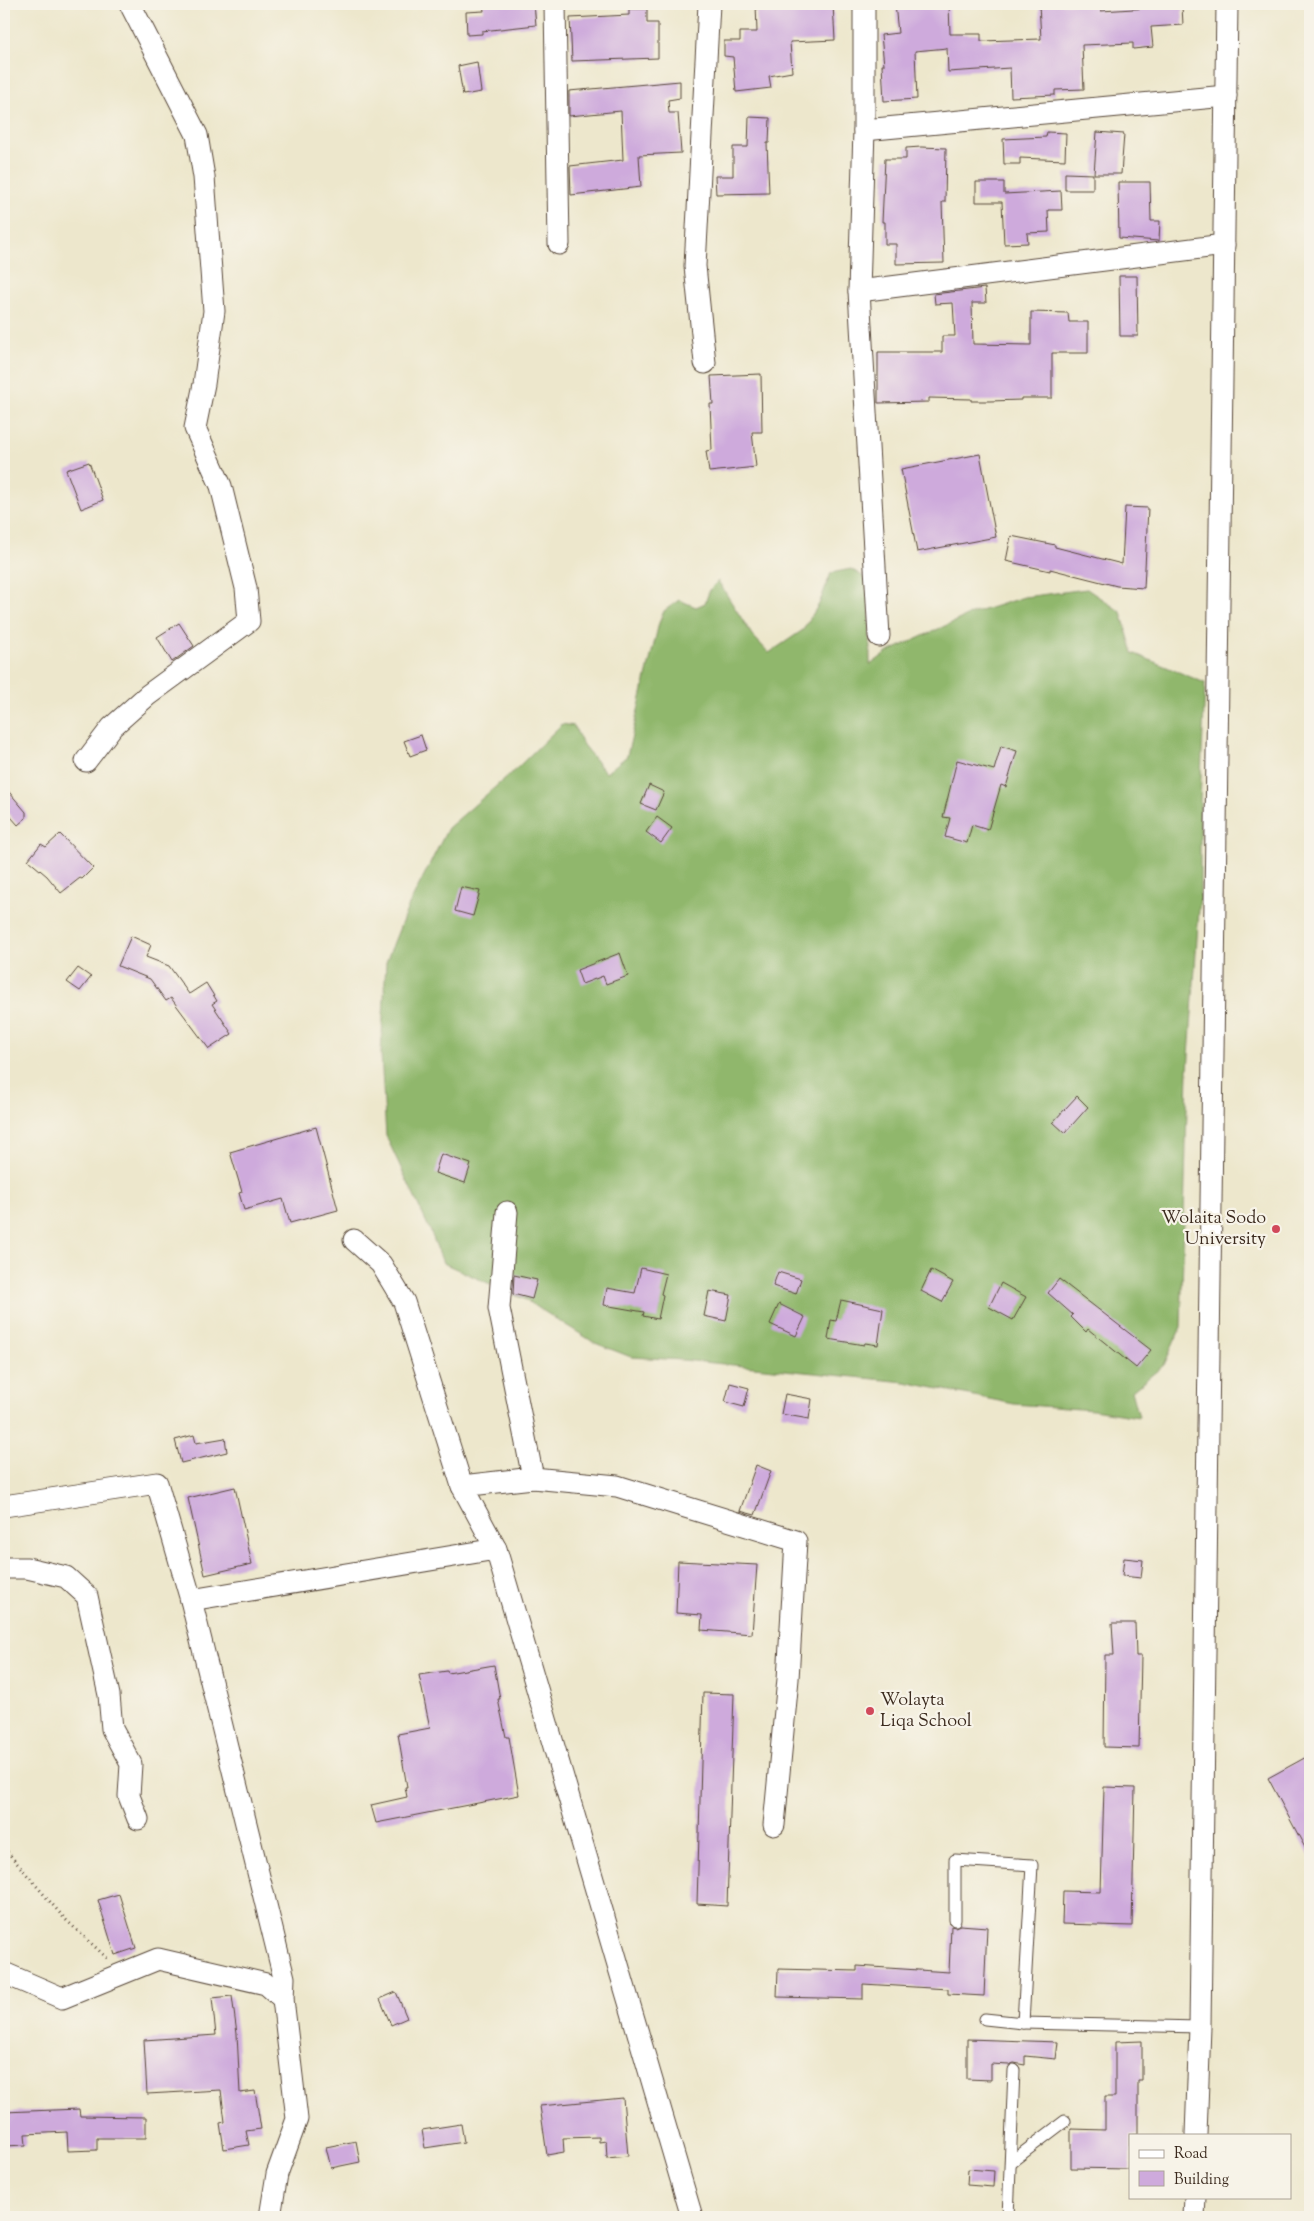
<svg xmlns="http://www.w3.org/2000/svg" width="1314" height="2221" viewBox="0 0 1314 2221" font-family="'Sorts Mill Goudy',serif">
<rect width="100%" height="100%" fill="#f7f3e8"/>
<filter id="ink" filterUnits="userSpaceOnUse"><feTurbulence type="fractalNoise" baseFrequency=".02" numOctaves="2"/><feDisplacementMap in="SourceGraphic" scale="10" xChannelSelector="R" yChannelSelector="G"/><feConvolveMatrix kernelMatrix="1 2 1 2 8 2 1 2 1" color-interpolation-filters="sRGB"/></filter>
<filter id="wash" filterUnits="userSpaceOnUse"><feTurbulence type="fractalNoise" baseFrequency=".0096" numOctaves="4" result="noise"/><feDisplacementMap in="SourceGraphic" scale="20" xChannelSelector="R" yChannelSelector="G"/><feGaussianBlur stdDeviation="1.12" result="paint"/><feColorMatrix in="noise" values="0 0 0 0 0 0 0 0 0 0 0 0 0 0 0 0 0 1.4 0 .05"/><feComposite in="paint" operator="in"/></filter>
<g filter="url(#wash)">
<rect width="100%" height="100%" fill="#ede7cc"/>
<path fill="#90b76c" stroke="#667045" d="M851 569 869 580 870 665 888 652 971 614 1024 597 1087 589 1121 612 1133 653 1205 683 1200 801V894L1188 1071 1181 1327 1164 1365 1132 1391 1139 1417 1093 1410 1014 1404 905 1382 683 1360 631 1357 595 1343 524 1299 443 1263 430 1230 386 1136 381 1054 386 962 408 907 448 828 517 768 562 724 574 726 583 745 606 773 627 756 659 623 664 611 679 600 696 607 705 603 710 589 718 581 752 635 769 653 803 630 819 604 831 573Z"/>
<g id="blocks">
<g fill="#ceaadc">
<path d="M483 4H534L536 25 482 31V34L467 35 466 12 484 11Z"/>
<path d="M756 4H833L835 40 790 42 792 72 769 76 771 88 736 92 733 57 724 56V41H740V32H757Z"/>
<path d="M895 4H949L950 34H981V41L1041 39 1039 4H1101V11L1182 6 1183 25 1151 27 1153 47 1133 49V43L1082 45 1084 89 1055 90V95L1011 97 1010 68 948 72 947 48 915 51 917 99 884 101 882 65H884L881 35 898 33Z"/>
<path d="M629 9H647V23H658V58L572 61 570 18 629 15Z"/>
<path d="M477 62 481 92 463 95 458 66Z"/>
<path d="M680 81V98L668 100 669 113H678L681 153 639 155 641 187 571 195 570 166 623 160 621 111 569 116V91Z"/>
<path d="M749 117 770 118 769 143H767L769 193 716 194 715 176H733V147H748Z"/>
<path d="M1047 132 1066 133 1065 160 1020 158V164H1004L1003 139 1046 137Z"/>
<path d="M1097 132 1124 134 1121 174H1094Z"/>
<path d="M921 147 946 148 945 202H942L944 263 896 264V244H885V222H882L885 159H906V148Z"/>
<path d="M1065 173 1093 174V190H1065Z"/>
<path d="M976 182H1004V194L1061 191 1062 210H1048L1049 232 1027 233 1028 243 1004 244 1002 202H976Z"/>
<path d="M1118 182H1150L1151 221H1160L1159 241 1119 238Z"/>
<path d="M1119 276H1137L1138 336H1120Z"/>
<path d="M985 288 986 303H972L973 344 1031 345V312L1068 313 1069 322H1088V353H1052V398H1021V400L990 401H971V399L929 398V402L878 403V352H942V336H955L953 303 935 304 934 294Z"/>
<path d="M761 374 762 432H752L756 467 709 472 706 451 712 450 710 404H713L711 376Z"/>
<path d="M980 454 996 537 917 552 901 469Z"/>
<path d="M89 462 103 500 81 509 66 470Z"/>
<path d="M1125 507 1148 508 1144 588 1117 586 1050 569V571L1006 561 1011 536 1055 545V547L1122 564Z"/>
<path d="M179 623 194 646 172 662 157 637Z"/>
<path d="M421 735 426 750 410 756 404 741Z"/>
<path d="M1001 746 1017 751 1006 787 1001 785 988 830 972 825 967 843 945 837 950 818 943 817 957 760 994 770Z"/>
<path d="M649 785 664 792 656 810 641 804Z"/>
<path d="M4 786 26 812V818L18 825 4 809Z"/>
<path d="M657 817 672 828 661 843 646 832Z"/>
<path d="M60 834 93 868 82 879 80 878 61 893 47 876 28 860 41 844 46 847Z"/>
<path d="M461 887 480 891 473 916 455 911Z"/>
<path d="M131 936 151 945 146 957 169 966 189 994 206 983 217 1001 212 1004 232 1034 209 1049 171 998 166 1001 150 979 118 966Z"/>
<path d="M620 953 628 976 606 984 603 976 582 984 577 970Z"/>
<path d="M78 968 91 977 80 991 67 982Z"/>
<path d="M1077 1096 1088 1107 1065 1133 1053 1122Z"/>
<path d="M316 1127 338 1210 290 1223 283 1199 244 1210 239 1193 242 1192 230 1152Z"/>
<path d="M441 1154 471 1164 465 1183 435 1173Z"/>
<path d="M641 1268 666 1274 661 1294 663 1295 658 1319 643 1316 644 1312 604 1305 607 1288 635 1293Z"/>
<path d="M931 1270 953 1282 942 1302 921 1291Z"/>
<path d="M778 1272 801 1279 796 1294 773 1286Z"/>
<path d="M514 1275 537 1280 532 1299 513 1294Z"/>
<path d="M1059 1279 1151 1350 1136 1368 1088 1329 1086 1332 1071 1317 1073 1315 1048 1293Z"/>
<path d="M1001 1283 1026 1297 1013 1320 989 1307Z"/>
<path d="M709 1291 731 1295 726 1321 704 1316Z"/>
<path d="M841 1300 883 1309 878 1345 865 1343 864 1345 828 1339 831 1320 836 1321Z"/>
<path d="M779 1304 805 1317 796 1336 770 1324Z"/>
<path d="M730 1383 749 1388 744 1407 725 1402Z"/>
<path d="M785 1394 812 1399 809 1419 781 1414Z"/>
<path d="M194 1435 196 1443 225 1438 227 1452 181 1463 175 1440Z"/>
<path d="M756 1465 771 1471 755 1515 740 1511Z"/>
<path d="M235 1487 252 1564 205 1575 188 1498Z"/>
<path d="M1124 1558 1143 1560 1141 1578 1122 1576Z"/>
<path d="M678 1561 757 1565 752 1634 701 1630 702 1615 676 1613Z"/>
<path d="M1112 1623H1135L1136 1656H1141L1139 1748 1104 1747 1105 1655H1114Z"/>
<path d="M494 1665 500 1699H498L506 1737H509L519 1795 376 1823 371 1805 407 1797 405 1787H407L398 1734 430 1728 419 1675 447 1671 448 1673Z"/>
<path d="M703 1693 734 1694 727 1906 697 1904Z"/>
<path d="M1310 1755V1857L1268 1778Z"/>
<path d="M1104 1787 1135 1788 1132 1926 1062 1924 1063 1891 1101 1892Z"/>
<path d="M119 1894 136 1948 115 1955 98 1900Z"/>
<path d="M960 1925 987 1927 984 1996 948 1994V1989L863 1984V1999L777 1997 778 1969 857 1971V1966L949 1972 951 1926 955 1927Z"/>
<path d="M396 1992 407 2018 391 2025 380 1999Z"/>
<path d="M232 1996 237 2034 240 2093 255 2091 261 2129 246 2131 249 2145 224 2149 220 2123 225 2122 221 2090 147 2094 144 2040 216 2035 212 1998Z"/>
<path d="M967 2039 1058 2042 1056 2059 1025 2056V2065L1014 2063 1009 2065 991 2064V2080L967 2079Z"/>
<path d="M1142 2041V2081H1138V2135H1130V2169L1071 2168V2129L1105 2130V2097H1115V2042Z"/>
<path d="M623 2098 628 2156 607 2158 606 2141 599 2142V2137L563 2138 564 2152 547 2155 540 2106Z"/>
<path d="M79 2109 80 2116 146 2117V2138H97V2150L68 2151 67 2132 25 2134 26 2145 4 2146V2112Z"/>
<path d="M461 2124 464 2142 425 2148 422 2130Z"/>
<path d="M356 2141 360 2162 331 2168 326 2147Z"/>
<path d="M968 2169 994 2171 993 2187 967 2185Z"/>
</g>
</g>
</g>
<g filter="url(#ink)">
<use href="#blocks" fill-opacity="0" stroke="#564638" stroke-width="1"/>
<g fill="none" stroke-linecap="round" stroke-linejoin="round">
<defs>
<g id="service">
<path d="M955 1920V1860L1032 1865 1023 2023"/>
<path d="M985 2019 1023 2023 1200 2027"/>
<path d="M1011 2162 1065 2121"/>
<path d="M1008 2217 1014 2070"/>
</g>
<g id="minor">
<path d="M555 4 559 244"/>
<path d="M864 4V130L859 291 879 636"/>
<path d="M864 130 1226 96"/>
<path d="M859 291 1224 245"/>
<path d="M705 363 695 266 709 4"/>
<path d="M86 761 112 727 148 695 249 621 246 588 221 486 195 428 204 384 214 311 204 177 197 135 130 4"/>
<path d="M354 1240 381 1264 404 1302 462 1486"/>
<path d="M533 1478 617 1486 796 1541 788 1679 774 1825"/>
<path d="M4 1506 157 1483 191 1600 284 1978 283 1999 297 2119 277 2174 270 2217"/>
<path d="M496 1549 462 1486 533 1478 499 1308 507 1212"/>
<path d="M4 1568H27L66 1577 87 1596 109 1695 112 1729 131 1764 129 1796 138 1819"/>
<path d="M191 1600 496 1549 692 2217"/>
<path d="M4 1973 62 1998 158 1959 266 1984 283 1999"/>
<path d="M1196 2135 1200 2027 1227 4"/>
<path d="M1194 2217 1195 2197"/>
</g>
</defs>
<use href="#service" stroke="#564638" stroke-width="13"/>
<use href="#minor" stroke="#564638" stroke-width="23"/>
<path stroke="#564638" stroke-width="3" stroke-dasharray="1 4" stroke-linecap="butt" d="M4 1848 64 1918 108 1959"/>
<use href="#service" stroke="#fff" stroke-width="11"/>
<use href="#minor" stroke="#fff" stroke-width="21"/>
</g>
</g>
<g fill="#d1495b" stroke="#f7f3e8" stroke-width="2">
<circle cx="1276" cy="1229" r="5"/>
<circle cx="870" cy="1711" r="5"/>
</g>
<g text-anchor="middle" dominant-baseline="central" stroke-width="4.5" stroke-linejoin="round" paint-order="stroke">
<g font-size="18" fill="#3b2a1e" stroke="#f7f3e8" text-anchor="end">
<text x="1266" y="1219">Wolaita Sodo<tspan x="1266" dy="21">University</tspan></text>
<text x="880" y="1701" text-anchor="start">Wolayta<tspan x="880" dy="21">Liqa School</tspan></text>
</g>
</g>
<rect width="1314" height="2221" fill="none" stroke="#f7f3e8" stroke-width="20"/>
<rect x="1129" y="2134" width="162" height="65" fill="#f7f3e8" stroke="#aca397"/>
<rect x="1139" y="2150" width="25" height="8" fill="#ffffff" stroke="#aca397"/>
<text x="1174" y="2158" font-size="15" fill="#3b2a1e">Road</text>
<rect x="1139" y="2171" width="25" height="15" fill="#ceaadc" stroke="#aca397"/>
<text x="1174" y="2184" font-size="15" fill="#3b2a1e">Building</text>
</svg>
